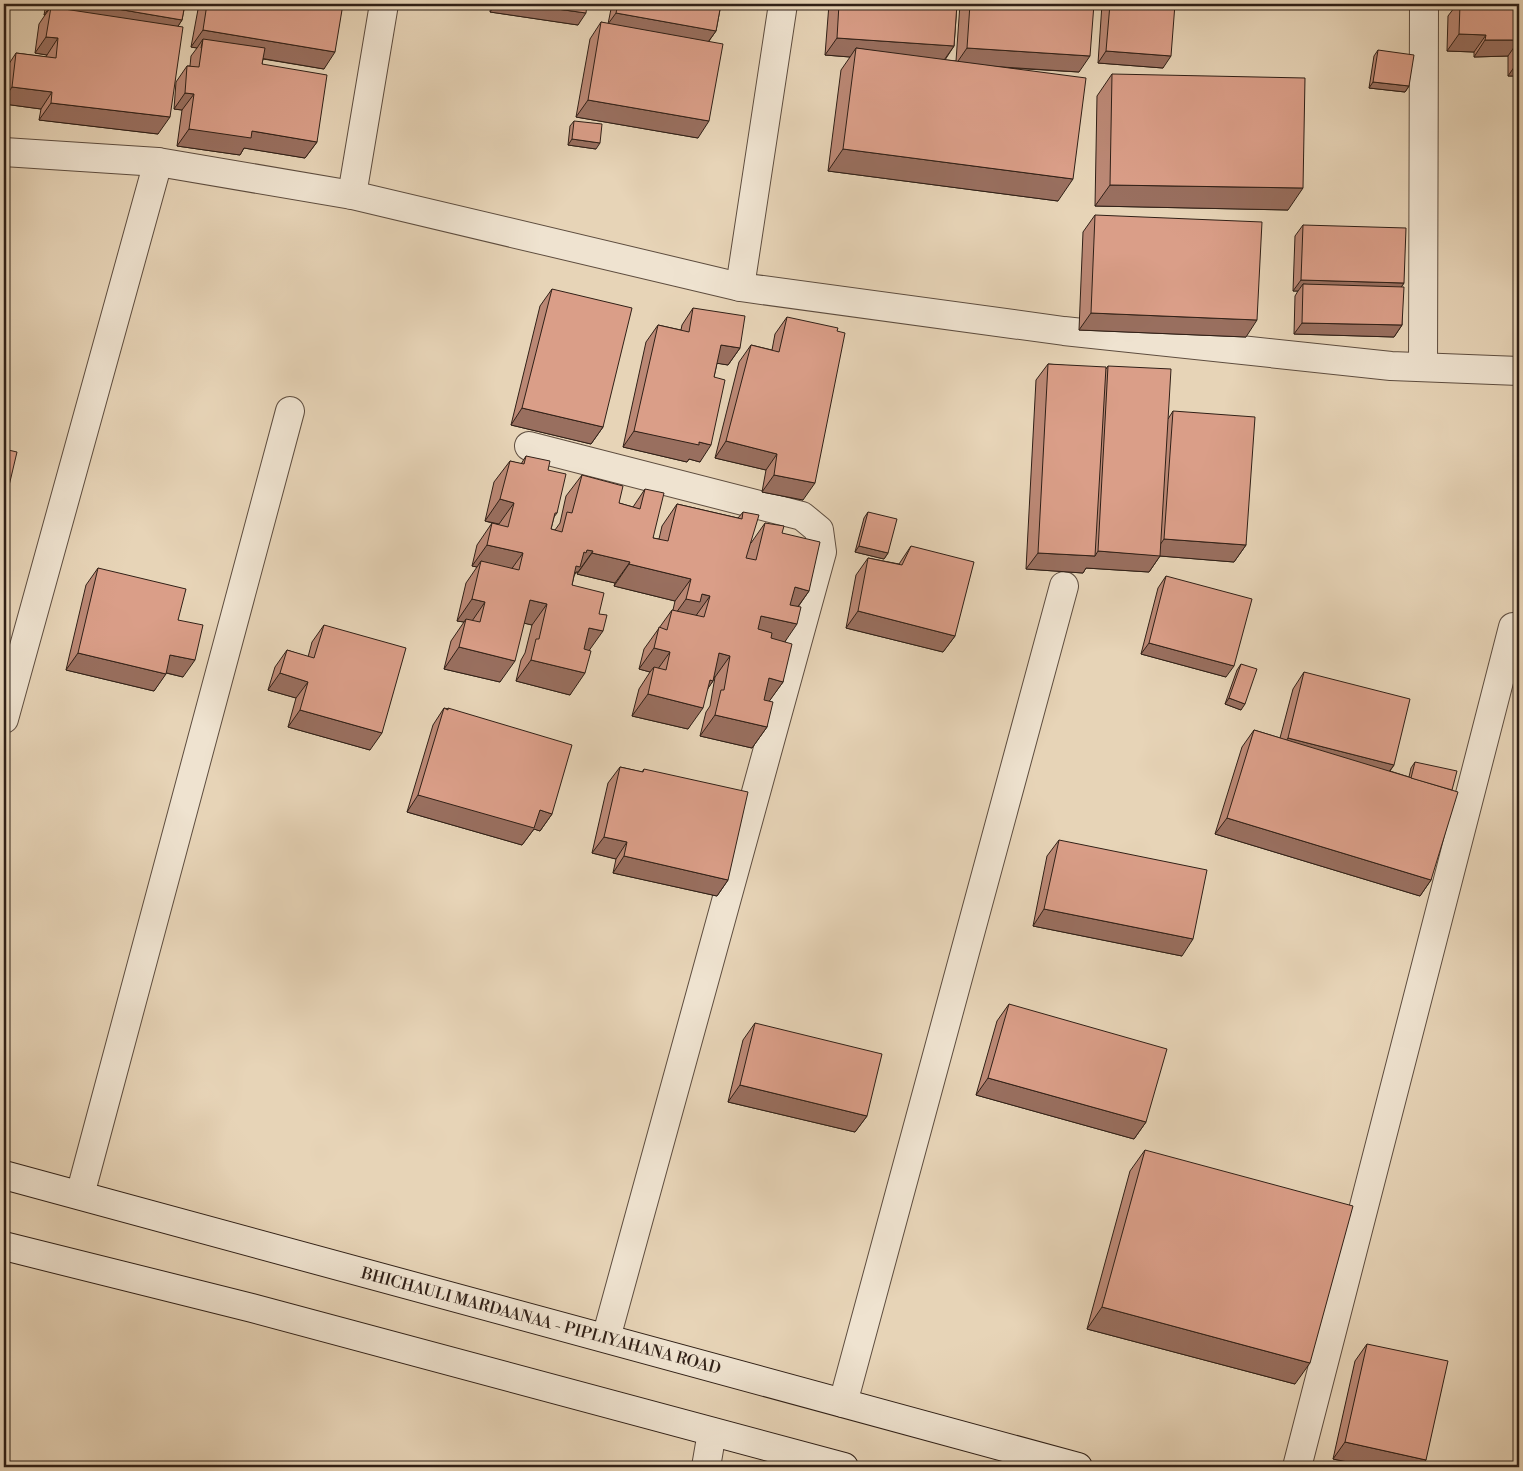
<svg xmlns="http://www.w3.org/2000/svg" width="1523" height="1471" viewBox="0 0 1523 1471" font-family="'Libre Bodoni',serif">
<rect width="100%" height="100%" fill="#e7d4b7"/>
<filter id="stains"><feTurbulence type="fractalNoise" baseFrequency=".004" numOctaves="4"/><feColorMatrix values="0 0 0 0 .2 0 0 0 0 .09 0 0 0 0 .02 0 0 0 .5 -.17"/></filter>
<radialGradient id="worn" r=".72"><stop offset=".6" stop-color="#630" stop-opacity="0"/><stop offset="1" stop-color="#630" stop-opacity=".3"/></radialGradient>
<g fill="none" stroke-linecap="round" stroke-linejoin="round">
<defs>
<g id="street">
<path d="M4 152 158 162 352 195 740 287 783 4"/>
<path d="M352 195 384 4"/>
<path d="M740 287 1064 331 1391 366 1519 371"/>
<path d="M1423 367 1424 4"/>
<path d="M529 446 802 516 819 530 822 552 606 1338"/>
<path d="M4 719 158 162"/>
<path d="M80 1195 290 411"/>
<path d="M843 1403 1064 586"/>
<path d="M706 1467 712 1432"/>
<path d="M1297 1467 1513 627"/>
</g>
<g id="secondary">
<path d="M4 1175 1078 1467"/>
<path d="M4 1246 252 1308 844 1467"/>
</g>
</defs>
<use href="#street" stroke="#5e4d3f" stroke-width="30"/>
<use href="#secondary" stroke="#302017" stroke-width="30"/>
<use href="#street" stroke="#efe3d0" stroke-width="28"/>
<use href="#secondary" stroke="#efe3d0" stroke-width="28"/>
</g>
<g fill="#bb8875" stroke="#302017">
<path d="M46 4H185L182 20 178 26 158 134 39 120 41 109 4 104V78L5 70 16 53 46 57 47 55 35 53 39 24 45 15H44Z"/>
<path d="M199 4H343L324 69 263 59 262 64 317 142 305 158 244 148 240 155 177 146 182 110 174 109 176 82 187 66H190L191 56 197 48 191 47Z"/>
<path d="M491 4H587L578 25 490 12Z"/>
<path d="M612 4H721L716 31 709 41 698 138 576 117 590 39 601 22 608 24Z"/>
<path d="M829 4H957L954 46 945 60 956 61 960 4H1094L1079 72 1008 68 1058 201 828 171 841 70 850 57 825 55Z"/>
<path d="M1102 4H1175L1163 68 1098 63Z"/>
<path d="M1457 4H1519V76H1508V56L1474 57V52L1447 51 1448 16Z"/>
<path d="M1378 50 1409 86 1405 92 1369 88 1374 56Z"/>
<path d="M1112 74 1288 210 1095 206 1097 96Z"/>
<path d="M574 121 596 149 568 145 570 126Z"/>
<path d="M1095 215 1246 337 1079 330 1083 232Z"/>
<path d="M1303 225 1404 283 1401 287 1402 325 1394 337 1294 334 1295 296 1298 291H1293L1295 236Z"/>
<path d="M552 289 603 427 591 444 511 425 540 306Z"/>
<path d="M693 308 740 348 728 365 717 363 714 377 700 462 689 459 687 462 623 447 646 342 658 325 681 330 682 325Z"/>
<path d="M787 317 803 500 762 492 766 470 715 458 739 362 751 345 772 350 775 334Z"/>
<path d="M1048 364 1106 369 1108 366 1168 419 1173 411 1246 545 1234 562 1160 556 1149 572 1086 568 1083 573 1026 569 1036 380Z"/>
<path d="M526 456 548 470 557 513 554 517 551 529 555 530 560 523 566 496 582 475 619 503 633 507 645 489 653 538 659 539 662 526 677 504 738 518 743 512 751 543 765 523 782 533 809 591 798 607 785 642 783 682 769 701 767 727 752 748 700 736 706 712 710 706 715 677H714L713 681 708 688 688 729 632 716 639 689 650 672 639 669 644 649 672 610H673L675 601 614 586 615 583 577 574 578 572H576L574 576 572 585 589 651 570 695 516 681 521 660 525 653 532 625 524 623 500 682 444 669 451 641 464 622 457 621 466 583 477 567 472 566 477 545 492 523 499 525 485 521 494 482 510 461 521 464Z"/>
<path d="M868 512 888 553 884 559 855 552 864 518Z"/>
<path d="M911 546 955 636 943 652 846 628 856 575 868 558 899 564Z"/>
<path d="M98 568 178 620 183 677 166 673 154 691 66 670 86 585Z"/>
<path d="M1166 576 1226 677 1141 654 1158 588Z"/>
<path d="M324 625 370 750 288 727 296 698 268 690 275 667 287 650 308 657 312 642Z"/>
<path d="M1241 664V710L1225 704 1237 670Z"/>
<path d="M1304 672 1394 765 1390 771 1409 777 1411 768 1415 762 1431 880 1420 896 1215 834 1242 747 1254 730 1280 738 1293 689Z"/>
<path d="M444 708 448 709V708L552 814 540 831 534 829 522 845 407 812 433 725Z"/>
<path d="M620 767 642 772 644 769 728 880 717 896 613 873 616 859 592 853 608 783Z"/>
<path d="M1059 840 1182 956 1033 926 1047 856Z"/>
<path d="M1009 1004 1146 1122 1134 1139 976 1095 997 1021Z"/>
<path d="M755 1023 867 1116 855 1132 728 1102 743 1040Z"/>
<path d="M1145 1150 1295 1384 1087 1329 1130 1171Z"/>
<path d="M1367 1344 1426 1460 1420 1467H1372L1333 1459 1355 1361Z"/>
</g>
<g fill="#996f5f" stroke="#302017">
<path d="M52 4H88L182 20 171 37 51 7 45 15H44Z"/>
<path d="M496 4H521L586 13 578 25 490 12Z"/>
<path d="M616 13 716 31 708 42 608 24Z"/>
<path d="M203 30 335 52 324 69 201 48 203 39 197 48 191 47Z"/>
<path d="M1459 34 1486 35 1474 52 1447 51Z"/>
<path d="M46 37 58 38 47 55 35 53Z"/>
<path d="M837 38 954 46 942 63 856 48 850 57 825 55Z"/>
<path d="M1485 40H1519L1508 56 1474 57Z"/>
<path d="M967 48 1090 56 1079 72 956 64Z"/>
<path d="M1106 51 1171 56 1163 68 1098 63Z"/>
<path d="M1519 60V76H1508Z"/>
<path d="M1373 82 1409 86 1405 92 1369 88Z"/>
<path d="M12 87 52 92 41 109 4 104V99Z"/>
<path d="M185 93 194 94 182 110 174 109Z"/>
<path d="M588 100 709 121 698 138 576 117Z"/>
<path d="M51 103 170 117 158 134 39 120Z"/>
<path d="M189 129 252 131 317 142 305 158 244 148 240 155 177 146Z"/>
<path d="M572 139 600 143 596 149 568 145Z"/>
<path d="M843 149 1073 179 1058 201 828 171Z"/>
<path d="M1110 185 1303 188 1288 210 1095 206Z"/>
<path d="M1301 280 1404 283 1396 295 1303 284 1298 291H1293Z"/>
<path d="M1091 313 1257 320 1246 337 1079 330Z"/>
<path d="M1302 323 1402 325 1394 337 1294 334Z"/>
<path d="M721 345 740 348 728 365 709 362Z"/>
<path d="M522 408 603 427 591 444 511 425Z"/>
<path d="M634 431 699 442 711 445 700 462 689 459 687 462 623 447Z"/>
<path d="M726 441 777 454 766 470 715 458Z"/>
<path d="M774 475 815 483 803 500 762 492Z"/>
<path d="M500 499 514 503 499 524 485 521Z"/>
<path d="M1164 539 1246 545 1234 562 1160 556 1149 572 1086 568 1083 573 1026 569 1038 553 1095 556 1098 551 1153 555Z"/>
<path d="M487 545 523 553 508 574 481 561 477 567 472 566Z"/>
<path d="M859 546 888 553 884 559 855 552Z"/>
<path d="M587 550 593 551 578 572H576L565 588 561 587 584 552Z"/>
<path d="M592 553 630 562 615 583 577 574Z"/>
<path d="M629 564 691 579 675 601 614 586Z"/>
<path d="M795 587 809 591 794 612 780 609Z"/>
<path d="M702 594 710 596 695 617 671 620 686 599Z"/>
<path d="M472 599 485 602 470 624 466 619 464 622 457 621Z"/>
<path d="M530 600 547 604 532 625 515 621Z"/>
<path d="M858 611 955 636 943 652 846 628Z"/>
<path d="M761 616 797 624 782 646 746 638Z"/>
<path d="M589 628 603 631 588 652 574 649Z"/>
<path d="M1149 643 1234 666 1226 677 1141 654Z"/>
<path d="M459 647 515 661 500 682 444 669Z"/>
<path d="M654 648 670 652 655 673 654 667 650 672 639 669Z"/>
<path d="M78 653 166 674 154 691 66 670Z"/>
<path d="M719 653 730 656 715 677 704 675Z"/>
<path d="M170 655 195 660 183 677 159 671Z"/>
<path d="M531 660 585 673 570 695 516 681Z"/>
<path d="M280 673 308 682 296 698 268 690Z"/>
<path d="M769 678 783 682 768 703 754 699Z"/>
<path d="M710 680 713 681 698 703Z"/>
<path d="M648 694 703 708 688 729 632 716Z"/>
<path d="M1229 698 1245 704 1241 710 1225 704Z"/>
<path d="M300 710 382 733 370 750 288 727Z"/>
<path d="M715 715 767 727 752 748 700 736Z"/>
<path d="M1288 738 1394 765 1382 781 1276 755Z"/>
<path d="M418 795 540 810 552 814 540 831 534 829 522 845 407 812Z"/>
<path d="M1227 818 1431 880 1420 896 1215 834Z"/>
<path d="M604 837 627 842 616 859 592 853Z"/>
<path d="M624 856 728 880 717 896 613 873Z"/>
<path d="M1044 909 1193 939 1182 956 1033 926Z"/>
<path d="M988 1078 1146 1122 1134 1139 976 1095Z"/>
<path d="M740 1085 867 1116 855 1132 728 1102Z"/>
<path d="M1102 1307 1310 1363 1295 1384 1087 1329Z"/>
<path d="M1345 1442 1426 1460 1420 1467H1372L1333 1459Z"/>
</g>
<g fill="#da9e88" stroke="#302017">
<path d="M88 4H185L182 20Z"/>
<path d="M207 4H343L335 52 203 30Z"/>
<path d="M521 4H587L586 13Z"/>
<path d="M618 4H721L716 31 616 13Z"/>
<path d="M839 4H957L954 46 837 38Z"/>
<path d="M970 4H1094L1090 56 967 48Z"/>
<path d="M1110 4H1175L1171 56 1106 51Z"/>
<path d="M1460 4H1519V40H1485L1486 35 1459 34Z"/>
<path d="M51 7 183 27 170 117 51 103 52 92 12 87 16 53 56 58 58 38 46 37Z"/>
<path d="M601 22 723 44 709 121 588 100Z"/>
<path d="M203 39 265 48 262 64 327 75 317 142 252 131 251 138 189 129 194 94 185 93 187 66 199 67Z"/>
<path d="M856 48 1086 78 1073 179 843 149Z"/>
<path d="M1378 50 1414 55 1409 86 1373 82Z"/>
<path d="M1112 74 1305 78 1303 188 1110 185Z"/>
<path d="M574 121 602 124 600 143 572 139Z"/>
<path d="M1095 215 1262 222 1257 320 1091 313Z"/>
<path d="M1303 225 1406 228 1404 283 1301 280Z"/>
<path d="M1303 284 1404 287 1402 325 1302 323Z"/>
<path d="M552 289 632 308 603 427 522 408Z"/>
<path d="M693 308 745 316 740 348 721 345 714 377 725 380 711 445 699 442V445L634 431 658 325 689 332Z"/>
<path d="M787 317 838 328 837 331 845 333 815 483 774 475 777 454 726 441 751 345 779 352Z"/>
<path d="M1048 364 1106 367 1095 556 1038 553Z"/>
<path d="M1108 366 1171 369 1160 556 1098 551Z"/>
<path d="M1173 411 1255 417 1246 545 1164 539Z"/>
<path d="M4 449 17 452 4 507Z"/>
<path d="M526 456 550 461 548 470 566 474 557 513H555L551 529 562 532 567 512 572 513 582 475 623 486 619 503 640 509 645 489 664 493 653 538 668 541 677 504 742 519 743 512 759 515 746 558 756 560 765 523 784 526 782 533 820 542 809 591 795 587 790 605 801 607 797 624 761 616 758 629 772 633 771 638 792 644 783 682 769 678 764 700 773 702 767 727 715 715 721 690H724L730 656 719 653 713 681 710 680 703 708 648 694 654 667 666 670 670 652 654 648 659 627 667 630 672 610 704 617 710 596 702 594 700 602 686 599 691 579 629 564 630 562 592 553 593 551 587 550 586 553 584 552 580 567 576 566 572 585 604 593 599 614 607 615 603 631 589 628 584 649 591 651 585 673 531 660 536 639H539L547 604 530 600 515 661 459 647 466 619 480 622 485 602 472 599 481 561 519 570 523 553 487 545 492 523 508 527 514 503 500 499 510 461 524 464Z"/>
<path d="M868 512 897 519 888 553 859 546Z"/>
<path d="M911 546 974 562 955 636 858 611 868 558 902 565Z"/>
<path d="M98 568 186 589 178 620 203 625 195 660 170 655 166 674 78 653Z"/>
<path d="M1166 576 1252 599 1234 666 1149 643Z"/>
<path d="M324 625 406 648 382 733 300 710 308 682 280 673 287 650 314 658Z"/>
<path d="M1241 664 1257 669 1245 704 1229 698Z"/>
<path d="M1304 672 1410 699 1394 765 1288 738Z"/>
<path d="M444 708 448 710V708L572 745 552 814 540 810 534 828 418 795Z"/>
<path d="M1254 730 1458 792 1431 880 1227 818Z"/>
<path d="M1415 762 1457 771 1452 790 1411 778Z"/>
<path d="M620 767 643 772 644 769 748 792 728 880 624 856 627 842 604 837Z"/>
<path d="M1059 840 1207 870 1193 939 1044 909Z"/>
<path d="M1009 1004 1167 1049 1146 1122 988 1078Z"/>
<path d="M755 1023 882 1054 867 1116 740 1085Z"/>
<path d="M1145 1150 1353 1206 1310 1363 1102 1307Z"/>
<path d="M1367 1344 1448 1361 1426 1460 1345 1442Z"/>
</g>
<g text-anchor="middle" dominant-baseline="central" stroke-width="4" stroke-linejoin="round" paint-order="stroke">
<g font-size="16" fill="#302017" stroke="#efe3d0">
<text transform="translate(541 1321) rotate(15)">BHICHAULI MARDAANAA - PIPLIYAHANA ROAD</text>
</g>
</g>
<rect width="1523" height="1471" fill="none" stroke="#e7d4b7" stroke-width="20"/>
<rect x="5" y="5" width="1513" height="1461" fill="none" stroke="#302017" stroke-width="2.5"/>
<rect x="10" y="10" width="1503" height="1451" fill="none" stroke="#302017"/>
<rect width="100%" height="100%" filter="url(#stains)"/>
<rect width="100%" height="100%" fill="url(#worn)"/>
</svg>
